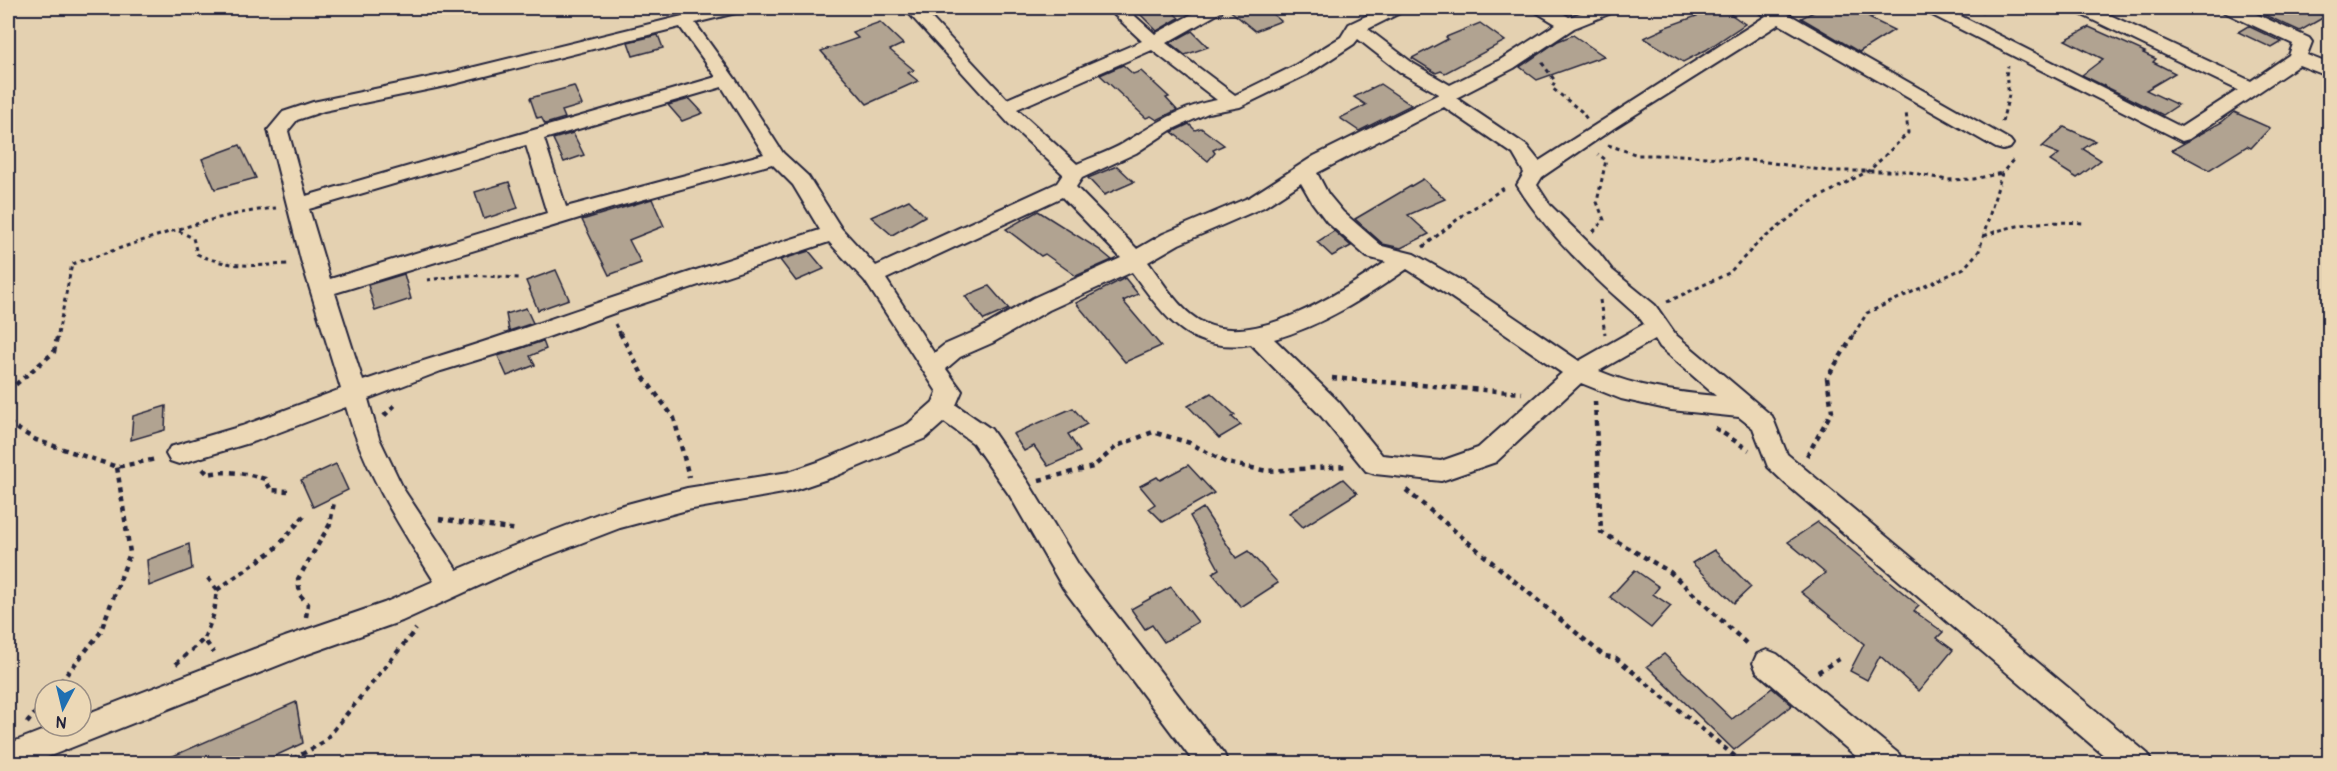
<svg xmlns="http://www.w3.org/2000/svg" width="2337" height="771" viewBox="0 0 2337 771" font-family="Pangolin,sans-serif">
<rect width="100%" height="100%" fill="#e4d1b1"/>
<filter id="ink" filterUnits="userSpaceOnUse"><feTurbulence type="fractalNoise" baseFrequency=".0167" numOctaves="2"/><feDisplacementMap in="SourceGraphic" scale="12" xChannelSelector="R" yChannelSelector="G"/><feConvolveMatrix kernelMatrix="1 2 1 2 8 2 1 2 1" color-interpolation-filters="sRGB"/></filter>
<g filter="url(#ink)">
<g fill="#b1a391" stroke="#22223b" stroke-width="1.5">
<path d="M1134 8H1169L1179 18 1157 31Z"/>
<path d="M1227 8H1265L1281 21 1255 31Z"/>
<path d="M1822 8H1894L1869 18 1894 30 1859 52 1801 18Z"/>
<path d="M2278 8H2306L2326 16 2300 31 2265 15Z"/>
<path d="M1716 9 1721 12 1726 11 1745 24 1706 50 1683 62 1644 38 1664 29 1663 28Z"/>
<path d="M880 22 903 44 890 50 914 70 908 73 918 81 867 104 821 51 858 38 852 32Z"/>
<path d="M1480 23 1505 41 1445 73 1441 71 1436 73 1412 58 1448 39 1446 37Z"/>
<path d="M2248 26 2282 42 2272 48 2238 32Z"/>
<path d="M2089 27 2145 52 2143 53 2156 59 2153 62 2175 73 2146 90 2178 105 2163 115 2082 75 2103 59 2065 40Z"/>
<path d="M1192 31 1208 47 1185 55 1170 43Z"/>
<path d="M658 35 663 48 633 56 628 42Z"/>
<path d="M1573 35 1604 56 1537 80 1520 67 1558 41Z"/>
<path d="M1123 65 1133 74 1141 71 1169 97 1166 98 1177 110 1157 120 1151 116 1146 118 1100 75Z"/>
<path d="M1380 84 1411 105 1359 131 1340 118 1366 105 1354 97Z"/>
<path d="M574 86 582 105 562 111 565 118 545 124 541 117 537 118 530 98Z"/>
<path d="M690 99 703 113 682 121 668 105Z"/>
<path d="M2234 112 2270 128 2251 148 2247 146 2209 170 2172 150 2222 122Z"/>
<path d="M1189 124 1195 130 1201 128 1224 145 1213 150 1215 153 1208 161 1172 132Z"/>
<path d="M2064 127 2095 141 2083 149 2101 160 2077 178 2050 161 2059 154 2042 147Z"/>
<path d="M573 133 584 155 564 162 553 139Z"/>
<path d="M240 145 256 178 215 189 202 159Z"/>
<path d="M1117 166 1134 182 1104 195 1088 178Z"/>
<path d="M1423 179 1445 199 1408 215 1429 234 1401 248 1383 244 1355 219Z"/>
<path d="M509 182 518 208 484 219 475 192Z"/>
<path d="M652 199 664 226 629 240 641 263 609 275 582 220Z"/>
<path d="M909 200 925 216 892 235 871 217Z"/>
<path d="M1038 211 1100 250 1112 260 1076 276 1045 254 1041 256 1006 229Z"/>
<path d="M1334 231 1351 246 1332 256 1317 242Z"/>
<path d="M809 251 824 269 796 281 780 260Z"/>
<path d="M556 270 569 299 538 310 526 281Z"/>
<path d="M404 274 411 299 375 311 368 285Z"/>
<path d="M1125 278 1138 294 1123 301 1161 346 1125 362 1076 303Z"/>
<path d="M989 286 1009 309 984 320 965 296Z"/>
<path d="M526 308 533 323 509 331 506 314Z"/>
<path d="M543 341 546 349 530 356 535 365 507 376 498 356Z"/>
<path d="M1211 393 1235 415 1232 417 1241 425 1219 438 1188 406Z"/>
<path d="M166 406 165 430 131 440 133 416Z"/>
<path d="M1073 408 1087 424 1068 434 1080 452 1048 466 1034 446 1024 451 1013 434Z"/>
<path d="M336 464 348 490 313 507 301 480Z"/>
<path d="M1188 465 1214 493 1163 522 1149 508 1155 504 1140 486 1157 477 1160 480Z"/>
<path d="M1343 479 1357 493 1303 527 1289 513Z"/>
<path d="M1203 508 1236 558 1248 551 1278 583 1241 607 1212 573 1219 569 1190 516Z"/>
<path d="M1818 522 1919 606 1914 611 1943 632 1937 638 1953 650 1919 691 1880 656 1867 680 1850 671 1864 644 1801 592 1825 573 1788 542Z"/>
<path d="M189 544 192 569 149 586 147 560Z"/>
<path d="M1714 550 1751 587 1734 603 1692 563Z"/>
<path d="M1635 570 1659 587 1653 594 1671 606 1651 628 1610 597Z"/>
<path d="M1171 587 1198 622 1164 642 1152 625 1145 629 1131 609Z"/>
<path d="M1664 654 1732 719 1772 688 1792 705 1734 750 1647 666Z"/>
<path d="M296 702 303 743 258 764H155Z"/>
</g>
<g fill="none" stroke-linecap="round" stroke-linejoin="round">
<defs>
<g id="minor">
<path d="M715 8H743L740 12 695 23 736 80 783 153 808 176 841 228 876 266 1057 183 1063 174 1010 125 904 8H922L1007 99 1142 41 1107 8H1126L1155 34 1203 8H1224L1221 12 1166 43 1235 95 1294 66 1341 37 1349 24 1383 8H1405L1402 12 1368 29 1414 64 1450 85 1500 60 1556 24 1536 12 1533 8H1554L1569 17 1594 8H1617L1614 12 1574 28 1514 68 1456 98 1527 146 1539 161 1766 16 1760 13 1758 8H1776L1785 12 2010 140 2013 144 2010 148 2003 150 1996 148 1779 24 1614 128 1542 177 1537 185 1550 205 1599 253 1612 270 1655 305 1676 335 1772 416 1787 454 2148 754 2152 764H2114L1786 484 1768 467 1753 428 1739 417 1671 410 1621 399 1581 383 1496 462 1441 481 1375 474 1366 471 1321 416 1251 344C1188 354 1164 316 1132 272L1049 310 992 343 960 357 946 369 962 391 956 405 991 429 1028 482 1083 572 1224 754 1228 764H1195L1063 588 1010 496 973 443 944 422 926 438 836 476 789 492 687 510 620 528 529 563 402 621 302 656 30 764H8V744L54 726H81V716L285 637 384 603 434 581C399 525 364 471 346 407L256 441 179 464 170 461 166 454 170 447 242 426 341 389 301 260 268 130 283 112 313 102 446 74ZM680 27 716 77 306 196 288 131 297 120 324 111 446 86ZM1358 39 1400 72 1439 94 1314 156 1250 197 1163 234 1137 249 1076 187 1082 178 1136 153 1171 130 1208 113 1240 107 1308 74 1354 44ZM1152 50 1217 100C1181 106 1154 125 1124 143 1109 152 1092 157 1077 164L1017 109ZM722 87 764 154 566 207 544 139ZM1444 107 1513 154 1524 173 1517 185C1547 234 1595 279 1639 317L1644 324 1579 361 1458 279 1414 254 1382 246 1343 212 1328 194 1317 173ZM526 145 547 213 330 279 309 209ZM772 164 793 185 820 230C716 263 613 297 510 333 461 350 411 364 363 381L335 293 612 208ZM1301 183 1312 202 1327 222 1367 257 1386 262C1342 291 1258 348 1204 323 1180 312 1163 282 1148 262L1179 244 1264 207ZM1062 197 1121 258 1033 298 976 331 944 345 934 353 886 279ZM829 242 865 281 937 392 933 402 908 424 818 462 789 472 687 488 616 507 511 547 457 570 404 490 379 438 368 399 441 371 523 346 617 312ZM1407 269 1442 291 1562 373 1478 448 1441 461 1382 455 1339 402 1274 339C1322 326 1366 297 1407 269ZM1655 339 1660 347 1716 396C1675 392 1637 387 1599 371Z"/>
<path d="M1923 8H1945L2181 127 2238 90 2076 12 2073 8H2095L2251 81 2289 55 2293 44 2224 12 2221 8H2243L2309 38 2312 42 2307 55 2330 64V77L2299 65 2189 139 2182 141 1926 12Z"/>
<path d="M1767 650 1777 654 1899 754 1903 764H1865L1757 672 1753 663 1757 654Z"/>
</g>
</defs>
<use href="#minor" stroke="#22223b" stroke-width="4"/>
<g stroke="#22223b" stroke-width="3" stroke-dasharray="4 4" stroke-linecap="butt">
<path d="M1981 12 1991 8"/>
<path d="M1542 63 1555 81 1552 88 1581 111 1587 119"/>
<path d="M2002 122 2009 95 2006 75 2008 66"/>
<path d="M1608 145 1638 155H1680L1759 161 1828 171H1905L1947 180 1974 179 2002 173"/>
<path d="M179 231 193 238 197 254C228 268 255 266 289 264"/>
<path d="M1593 232 1604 220 1597 202 1606 160 1598 154"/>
<path d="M1984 236C2018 222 2048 221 2084 223"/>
<path d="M1423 247 1463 215 1507 186"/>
<path d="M427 280 468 275 519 278"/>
<path d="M1600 300 1605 334"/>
<path d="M1667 302 1729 273 1758 243 1809 203 1870 170 1908 133 1906 111"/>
<path d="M615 324 620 334"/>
<path d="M58 334 72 264C136 244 210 214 276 208"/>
<path d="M1854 334 1867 313 1964 268 1979 251 2002 173 2013 160"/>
</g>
<g stroke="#22223b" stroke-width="4.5" stroke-dasharray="5 5" stroke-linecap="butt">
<path d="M620 333 644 378 674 418 689 477"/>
<path d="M1332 378 1522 393"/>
<path d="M8 391 54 352 58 333"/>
<path d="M1595 401 1601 532 1670 572 1749 646"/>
<path d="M384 416 398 402"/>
<path d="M8 423 36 440 117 467 156 459"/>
<path d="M1715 428 1749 450"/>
<path d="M8 434 11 425"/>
<path d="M1807 456 1832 411 1827 378 1855 333"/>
<path d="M203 469 208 474C229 470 245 473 265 479L271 490 288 491"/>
<path d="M1039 480 1093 467 1117 446 1153 432 1190 443 1227 463 1267 471 1347 466"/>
<path d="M1406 490 1604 656 1616 658 1744 764"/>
<path d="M439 519 518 530"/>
<path d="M208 578 217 590 214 613 204 639 214 653"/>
<path d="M217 590 275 549 304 516"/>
<path d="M306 617 308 604 300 595 298 579 330 524 334 502"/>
<path d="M176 664 204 639"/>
<path d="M1818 672 1841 658"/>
<path d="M54 690 100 633 130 553 117 467"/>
<path d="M27 723 45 701"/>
<path d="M284 764 324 742 416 629"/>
</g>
<use href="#minor" fill="#ecd8b6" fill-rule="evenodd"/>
</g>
</g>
<rect width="2337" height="771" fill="none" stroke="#ecd8b6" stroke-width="30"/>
<rect x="15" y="15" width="2307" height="741" fill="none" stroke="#22223b" stroke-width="2" filter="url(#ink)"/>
<g transform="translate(63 708) rotate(187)"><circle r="28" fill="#ecd8b6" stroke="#9b8f85" stroke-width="1.5"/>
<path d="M0-4.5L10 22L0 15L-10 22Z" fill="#1f6fb2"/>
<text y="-9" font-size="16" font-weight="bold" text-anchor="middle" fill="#22223b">N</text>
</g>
</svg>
